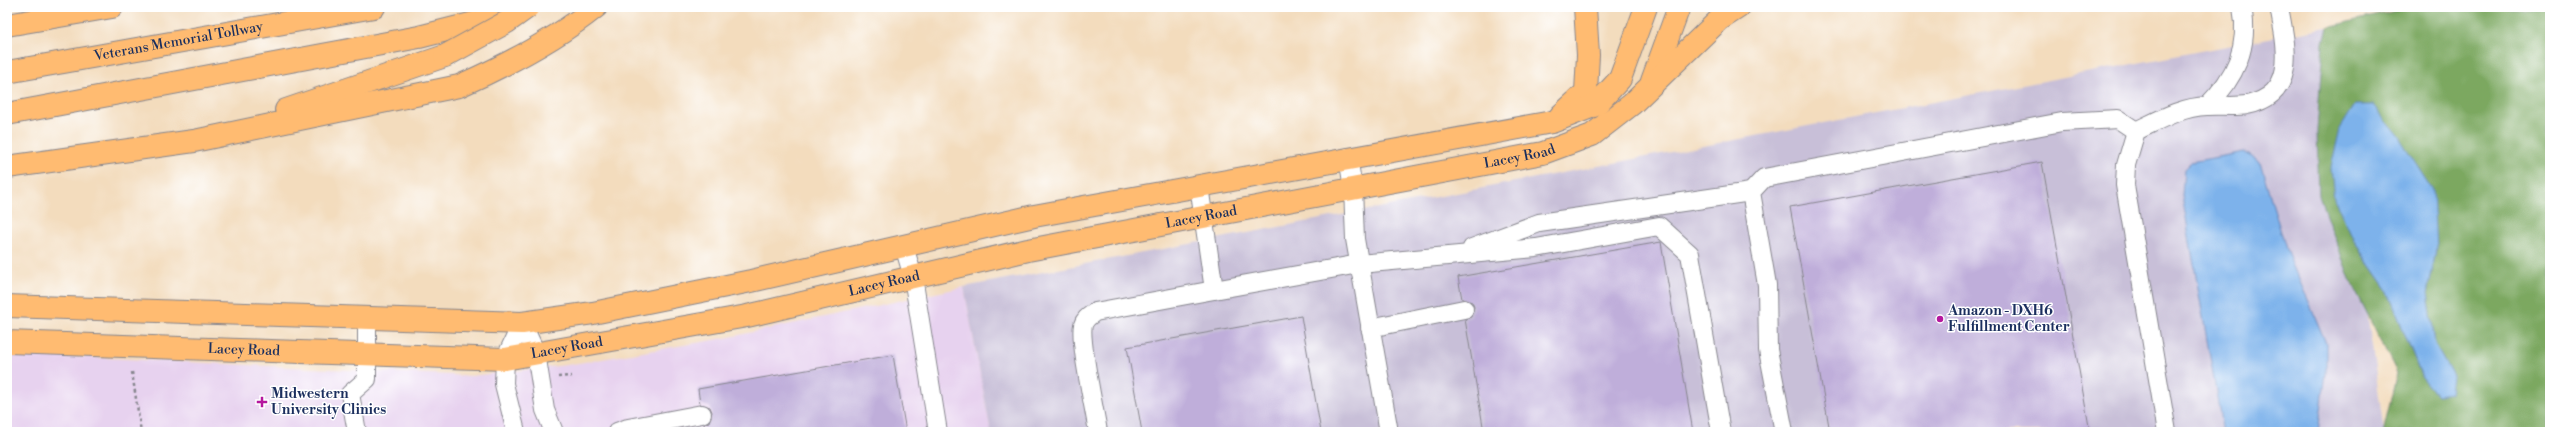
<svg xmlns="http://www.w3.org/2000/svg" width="2557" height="439" viewBox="0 0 2557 439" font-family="'Libre Bodoni',serif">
<rect width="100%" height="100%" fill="#fff"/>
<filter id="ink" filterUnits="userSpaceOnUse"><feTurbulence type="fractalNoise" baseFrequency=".025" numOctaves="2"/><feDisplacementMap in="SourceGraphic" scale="8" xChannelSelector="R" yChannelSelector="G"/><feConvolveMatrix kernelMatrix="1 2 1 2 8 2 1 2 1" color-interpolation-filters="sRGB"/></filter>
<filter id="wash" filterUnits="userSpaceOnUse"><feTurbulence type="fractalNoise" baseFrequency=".012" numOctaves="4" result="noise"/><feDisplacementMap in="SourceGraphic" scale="16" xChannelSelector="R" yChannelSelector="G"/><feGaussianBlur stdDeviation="0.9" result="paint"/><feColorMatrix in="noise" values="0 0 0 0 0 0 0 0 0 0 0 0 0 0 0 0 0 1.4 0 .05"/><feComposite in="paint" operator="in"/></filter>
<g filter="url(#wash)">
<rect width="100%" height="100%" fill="#f3dcbd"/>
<path fill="#e7d2ef" d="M964 287 991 432H7V353L471 376 567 365 725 338Z"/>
<path fill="#c8bfd8" d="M2327 27 2384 432H991L964 287Z"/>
<path fill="#7ba861" stroke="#4b6c60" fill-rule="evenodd" d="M2412 7H2550V432H2383L2397 373 2350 279 2319 196 2317 131 2323 44 2327 27ZM2355 243 2436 249 2428 293 2435 344 2453 376 2422 377 2387 289Z"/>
<g fill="#7db2eb" stroke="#4c70a4">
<path d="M2355 105H2373L2397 134 2433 190 2436 249 2428 293 2435 344 2453 376 2451 393 2437 395 2422 377 2387 289 2355 243 2334 198 2331 167 2340 129Z"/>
<path d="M2244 152 2260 162 2286 249 2326 343V373L2318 432H2223L2182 196 2184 169 2191 162Z"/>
</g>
<g id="blocks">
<g fill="#bfaeda">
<path d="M2042 162 2090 432H1830L1790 207Z"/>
<path d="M1661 242 1693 432H1484L1465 319 1471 317 1474 307 1472 302 1462 299 1458 277Z"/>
<path d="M1301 316 1321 432H1142L1127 347Z"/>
<path d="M893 355 906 432H705L704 424 709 422 712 412 710 407 700 404 698 389Z"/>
</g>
</g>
</g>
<g filter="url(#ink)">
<use href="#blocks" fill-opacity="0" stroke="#87868e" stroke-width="1"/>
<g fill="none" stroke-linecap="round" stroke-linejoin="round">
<defs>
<g id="minor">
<path d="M2207 106C2235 78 2250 47 2242 7"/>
<path d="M1348 157 1353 188 1355 239 1389 432"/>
<path d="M904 246 913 277 938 432"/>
<path d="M1472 248 1539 223 1751 192"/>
<path d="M1214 290 1359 264 1536 248 1659 226 1690 254 1721 432"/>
<path d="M522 323 536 353 545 410 554 432"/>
<path d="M1370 328 1464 309"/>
<path d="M357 432 350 394 367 379V319"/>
<path d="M516 432 504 384 505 359 522 323"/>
<path d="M617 432 628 428 702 414"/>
<path d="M1098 432C1095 411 1079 341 1083 325 1085 318 1090 316 1095 312L1214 290 1199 186"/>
<path d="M1784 432 1768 350 1767 285 1751 192 1764 178 2062 122 2118 119 2136 131"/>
<path d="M2167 432 2125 185 2126 165 2136 131C2159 120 2181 107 2207 106 2220 105 2234 107 2247 105 2299 94 2286 46 2279 7"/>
</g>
<g id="major">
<path d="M1652 81 1679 7"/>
<path d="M1561 115 1586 92 1588 55 1585 7"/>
<path d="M7 306 522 323 593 313 751 281 1034 216 1552 122 1596 105 1620 79 1646 7"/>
<path id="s1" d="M7 342 505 359 747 316 1028 250 1543 153 1592 135 1632 104 1719 20 1739 7"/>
</g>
<g id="highway">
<path d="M7 25 112 7"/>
<path id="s2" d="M7 72 374 7"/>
<path d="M286 110 445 56"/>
<path d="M7 114 419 37 518 12"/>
<path d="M7 167 194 141 459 86C507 65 555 40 596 7"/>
</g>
</defs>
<use href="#minor" stroke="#87868e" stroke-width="20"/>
<use href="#major" stroke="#87868e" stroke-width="24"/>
<use href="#highway" stroke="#87868e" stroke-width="24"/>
<g stroke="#87868e" stroke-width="2.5" stroke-dasharray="3 3" stroke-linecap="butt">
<path d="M132 372 141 432"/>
<path d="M558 377 572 376"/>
</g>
<use href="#minor" stroke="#fff" stroke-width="18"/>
<use href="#major" stroke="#ffbb71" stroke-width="22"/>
<use href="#highway" stroke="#ffbb71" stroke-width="22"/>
<defs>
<path id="highway-bridge" d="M445 56 507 22 528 7"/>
</defs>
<use href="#highway-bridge" stroke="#87868e" stroke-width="24" stroke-linecap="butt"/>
<use href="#highway-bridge" stroke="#ffbb71" stroke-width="22"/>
</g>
</g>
<g fill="#b5179e" stroke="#fff" stroke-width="1.5">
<circle cx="1940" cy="319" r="4"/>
<path d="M260 396h4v4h4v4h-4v4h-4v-4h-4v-4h4z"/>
</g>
<g text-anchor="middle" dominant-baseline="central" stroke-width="3" stroke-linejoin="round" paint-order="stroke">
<g font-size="14" fill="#1b2f5e" stroke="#fff">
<text stroke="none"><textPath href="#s2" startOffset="174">Veterans Memorial Tollway</textPath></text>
<text stroke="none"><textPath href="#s1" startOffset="1533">Lacey Road</textPath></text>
<text stroke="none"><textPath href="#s1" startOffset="1209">Lacey Road</textPath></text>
<text stroke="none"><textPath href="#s1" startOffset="885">Lacey Road</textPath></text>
<text stroke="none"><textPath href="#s1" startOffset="561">Lacey Road</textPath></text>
<text stroke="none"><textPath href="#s1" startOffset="237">Lacey Road</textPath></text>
</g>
<g font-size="14" font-weight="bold" fill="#1b2f5e" stroke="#fff" text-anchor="start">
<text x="1948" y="311">Amazon - DXH6<tspan x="1948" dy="16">Fulfillment Center</tspan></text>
<text x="271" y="394">Midwestern<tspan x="271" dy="16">University Clinics</tspan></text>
</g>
</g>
<rect width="2557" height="439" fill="none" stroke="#fff" stroke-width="24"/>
</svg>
